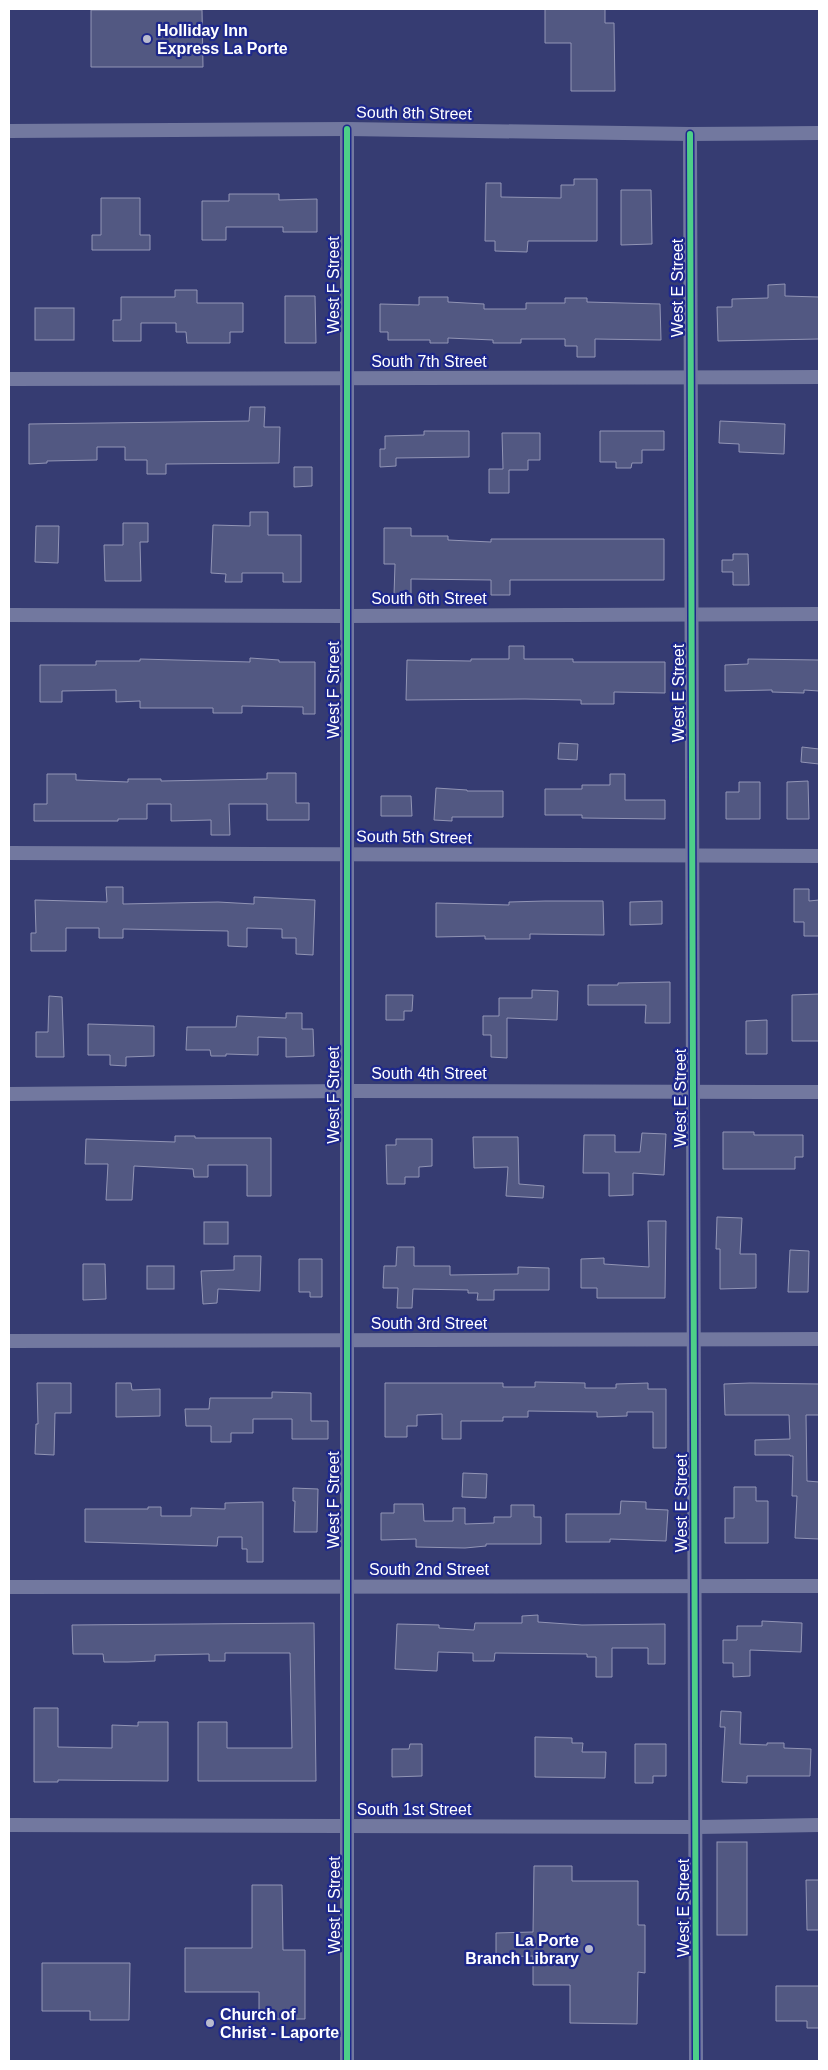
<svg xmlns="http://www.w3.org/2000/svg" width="828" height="2070" viewBox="0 0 828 2070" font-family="Helvetica,sans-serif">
<rect width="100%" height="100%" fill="#363c72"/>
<g fill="#525882" stroke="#9295b5">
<path d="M545 9H605V23H614L615 91H571V43H545Z"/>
<path d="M91 10H202L203 67H91Z"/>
<path d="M574 179H597V241H528L527 252 495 251V241H485L486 183H501V197L561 198V185H574Z"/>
<path d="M621 190H651L652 244 621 245Z"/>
<path d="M229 194H279V200L317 199V232H283V227H226V240H202V201H229Z"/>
<path d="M101 198H140V235H150V250H92V235H101Z"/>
<path d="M785 284V296L819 297V339L718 341 717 307H732V299L768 298V285Z"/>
<path d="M175 290H197V303H243V332H230V343H187L186 332H176V323H141V341H113V320H121V297H175Z"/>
<path d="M285 296H315L316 343H285Z"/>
<path d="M419 297H448V302L484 304V309H526V303H565V298H587V302L660 304 661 340 595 339V357H577V346H565V339H521V343H493V340L448 338V343H430V340H388V332H380V304L419 305Z"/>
<rect x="35" y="308" width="39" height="32"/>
<path d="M250 407H265L264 427H280L279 463 166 464V474H147V460H125V447H97V460L47 461V463L29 464V424L249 421Z"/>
<path d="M720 421 785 424 784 454 739 452V444L719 443Z"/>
<path d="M424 431H469V457L396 458V466L380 467V449H385V436L424 435Z"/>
<path d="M600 431H664V450H642V463H632L631 468H616V462H600Z"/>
<path d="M502 433H540V460H528V470H509V493H489V469H503Z"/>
<path d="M294 467H312V486L294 487Z"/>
<path d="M250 512H268V535H301V582H283V573H242V582H225L226 574 211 573 213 525 250 526Z"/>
<path d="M123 523H148V542H140L141 581H105L104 545H123Z"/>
<path d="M36 526H59L58 563 35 562Z"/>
<path d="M384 528H411V536H448V540L491 542V539H664V580H510V595H491V580L411 579V595H394L395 564H384Z"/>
<path d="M733 554H748L749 585H733V572H722V560H733Z"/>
<path d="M509 646H524V659H573V662H665V693L614 692V704H581V700L525 699 406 700 407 660 471 661V659H509Z"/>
<path d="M250 658 279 660V662H315V714H303V707L242 706V713H213V708H140V701L116 702V690L62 691V702H40V665H96V661H140V659L250 662Z"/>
<path d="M748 659 819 660V691L804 690V693L772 692V690L725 691V665L748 664Z"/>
<path d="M559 743 578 744 577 760 558 759Z"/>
<path d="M802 747 819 749V764L801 762Z"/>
<path d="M267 773H296V803H309V820H267V804H229L230 835H211V820L171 821V804H147V819H118V821H34V804H47V774H76V780L128 782V779H161V781L267 779Z"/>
<path d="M610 774H625V800H665V819L582 818V815H545V789H582V785H610Z"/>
<path d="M808 781 809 819H787V782Z"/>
<path d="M739 782H760V819H726V792H739Z"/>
<path d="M436 788 467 790V791H503V817H452V821L434 820Z"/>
<path d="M381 796H411L412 816H381Z"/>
<path d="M106 887H123V904L218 902 254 904V897L315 900 313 955 296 954V938H282V929L247 928V947L228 946V931L123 929V938H99V928H66V951H31V933H36L35 900 107 902Z"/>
<path d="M794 889H809V901L819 900V936H804V922H794Z"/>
<path d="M545 901H603L604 935 530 934V939H485V936L436 937V903L509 905V902Z"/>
<path d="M662 901V924L630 925V902Z"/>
<path d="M670 982V1023H645L646 1005H588V985H618V983Z"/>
<path d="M532 990 558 991 557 1020 507 1018V1058L491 1057V1035H483V1016H499V998H532Z"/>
<path d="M819 994V1041H792V995Z"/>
<path d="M386 995H413L412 1011H404V1020H386Z"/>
<path d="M49 996 62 997 64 1057H36V1032H48Z"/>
<path d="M286 1013H302V1029H313L314 1056 286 1057V1038L258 1037V1055L226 1054V1056H211L210 1050H186L187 1027H236L237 1016 286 1018Z"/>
<path d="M767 1020V1054H746V1021Z"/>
<path d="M88 1024 154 1026V1056L126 1057V1066L110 1065V1055H88Z"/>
<path d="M723 1132H754V1135H803V1157H795V1169H723Z"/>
<path d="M642 1133 666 1134 664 1175 633 1173V1195L609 1196V1173H583L584 1135H615V1152H640Z"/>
<path d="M175 1136H195V1138H271V1196H247V1165H208V1177H194L193 1169 134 1166 132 1200H106L108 1164H85L86 1139 175 1142Z"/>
<path d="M473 1137H518L519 1184 544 1186 543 1198 506 1196 508 1167 474 1168Z"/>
<path d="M396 1139H432V1166L419 1167V1177H405V1184H387L386 1145H396Z"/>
<path d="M717 1217 742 1218 740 1254H756V1288L720 1289V1249H716Z"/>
<path d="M648 1221H666L665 1298H597V1288H581V1259L604 1258V1264L649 1267Z"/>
<rect x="204" y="1222" width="24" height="22"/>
<path d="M397 1247H414V1266H450V1275L518 1274V1267L549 1268V1290H494V1300H477L478 1293H468V1290L413 1289 412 1308H397L398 1288H383L384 1266H396Z"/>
<path d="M790 1250 809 1251 808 1292H788Z"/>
<path d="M234 1256H261L260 1291 218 1289 217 1303 203 1304 201 1271 234 1270Z"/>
<path d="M299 1259H322V1297H310V1292H299Z"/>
<path d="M83 1264H105L106 1299 83 1300Z"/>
<rect x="147" y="1266" width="27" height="23"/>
<path d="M535 1382 585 1383V1388H616V1384L648 1383V1389H666V1448H653V1412H627V1416L597 1417V1412L528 1411V1417H503V1421H461V1439H442V1414L417 1415V1426H407V1437H385V1383H503V1387H535Z"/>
<path d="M37 1383H71V1413H55L54 1455 35 1454 36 1424H38Z"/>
<path d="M116 1383H131L132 1390 160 1389V1416L116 1417Z"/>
<path d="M750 1383 819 1384V1415H806L807 1481 819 1482V1539L795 1538 797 1496H792L793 1456H790V1455H755V1440L790 1439 789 1415H725L724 1384Z"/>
<path d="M272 1392 311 1393V1421H328V1439H292V1419H253V1433H231V1442H211V1426H186L185 1409H209L210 1398H272Z"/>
<path d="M463 1473 487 1474 486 1498 462 1497Z"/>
<path d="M734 1487H756V1501H768V1543H725V1518H734Z"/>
<path d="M293 1488 318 1489 317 1532H294L295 1501H293Z"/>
<path d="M621 1501 646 1502V1509L668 1510 666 1541 610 1539V1542H566V1514H620Z"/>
<path d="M263 1502V1562H247V1549H242V1537H218L217 1546 85 1542V1509H148V1507H161V1516H191V1508L225 1509V1503Z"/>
<path d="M394 1504H423L424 1521H453V1508H465V1524L494 1523V1517H511V1505H534V1517H541V1544H486V1546L465 1548 416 1547V1539L381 1540V1513H394Z"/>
<path d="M538 1615V1622L582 1625 665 1624V1664H648V1648H612V1677H596V1657H587V1654L495 1653 494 1661H473V1653L438 1652 437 1671 395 1669 397 1624 439 1625V1628L474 1630 475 1623H522V1616Z"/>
<path d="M762 1621 802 1623 801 1652 750 1650V1676L733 1677V1663H723V1640H737V1626H762Z"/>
<path d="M314 1623 316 1781H198V1722H227V1748H292L290 1653H225V1661H209V1654L155 1655V1661L128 1662H104L103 1654H73L72 1625Z"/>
<path d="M34 1708H58V1747L112 1748V1725L138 1726V1722H168V1781L58 1780V1782H34Z"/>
<path d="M721 1711 741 1712 740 1744 767 1745V1743H784V1748L811 1749 810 1776H747V1783L722 1782 725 1727H720Z"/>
<path d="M535 1737 572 1738V1743H583L582 1752H606L605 1778 535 1777Z"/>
<path d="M410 1744H422V1776L392 1777V1749H409Z"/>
<path d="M635 1744H666V1776H653V1783H635Z"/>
<rect x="717" y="1842" width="30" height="93"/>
<path d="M534 1866H572V1881H638V1925H645V1973L638 1972 637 2024 570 2023V1985H533V1956L496 1957V1933L533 1932Z"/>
<path d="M806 1880H819V1930H807Z"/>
<path d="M252 1885H282L283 1950H305V2019H259V1992H185V1948H252Z"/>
<path d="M42 1963H130L129 2020H90V2011H42Z"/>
<path d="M776 1986H819V2028H807V2021H776Z"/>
</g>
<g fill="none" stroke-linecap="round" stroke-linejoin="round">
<g stroke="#72789f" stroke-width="14">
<path d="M347 129V2061"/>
<path d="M9 131 347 129 690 134 819 133"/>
<path d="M690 134 696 2061"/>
<path d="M9 379 819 377"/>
<path d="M9 615 347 616 819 614"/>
<path d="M9 853 819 856"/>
<path d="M9 1094 347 1091 819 1092"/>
<path d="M9 1341 819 1339"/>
<path d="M9 1587 819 1586"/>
<path d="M9 1825 697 1827 819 1825"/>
</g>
<defs>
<g id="cycleway">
<path d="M347 129V2061"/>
<path d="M690 134 696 2061"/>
</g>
</defs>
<use href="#cycleway" stroke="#1e288b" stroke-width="9"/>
<use href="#cycleway" stroke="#4dcf88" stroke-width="6"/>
</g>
<g fill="#b9bbce" stroke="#1e288b" stroke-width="2">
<circle cx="147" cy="39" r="5"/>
<circle cx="589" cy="1949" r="5"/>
<circle cx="210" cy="2023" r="5"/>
</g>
<g text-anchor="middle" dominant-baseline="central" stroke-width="4.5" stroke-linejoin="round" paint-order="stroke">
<g font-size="16" font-weight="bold" fill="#fff" stroke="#1e288b" text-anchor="start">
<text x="157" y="30">Holliday Inn<tspan x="157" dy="18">Express La Porte</tspan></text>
<text x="579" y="1940" text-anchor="end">La Porte<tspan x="579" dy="18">Branch Library</tspan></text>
<text x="220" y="2014">Church of<tspan x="220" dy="18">Christ - Laporte</tspan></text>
</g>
<g font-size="16" fill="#fff" stroke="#1e288b">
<text transform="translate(414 113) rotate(1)">South 8th Street</text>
<text transform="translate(333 285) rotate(-90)">West F Street</text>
<text transform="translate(677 288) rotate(-90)">West E Street</text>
<text x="429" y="361">South 7th Street</text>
<text x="429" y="598">South 6th Street</text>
<text transform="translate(333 690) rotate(-90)">West F Street</text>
<text transform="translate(678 693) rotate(-90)">West E Street</text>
<text transform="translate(414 837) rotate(1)">South 5th Street</text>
<text x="429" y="1073">South 4th Street</text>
<text transform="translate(333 1095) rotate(-90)">West F Street</text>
<text transform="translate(680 1098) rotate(-90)">West E Street</text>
<text x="429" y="1323">South 3rd Street</text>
<text transform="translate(333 1500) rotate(-90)">West F Street</text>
<text transform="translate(681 1503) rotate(-90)">West E Street</text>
<text x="429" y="1569">South 2nd Street</text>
<text x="414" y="1809">South 1st Street</text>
<text transform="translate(334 1905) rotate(-90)">West F Street</text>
<text transform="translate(683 1908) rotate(-90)">West E Street</text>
</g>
</g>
<rect width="828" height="2070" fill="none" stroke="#ffffff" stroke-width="20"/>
</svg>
